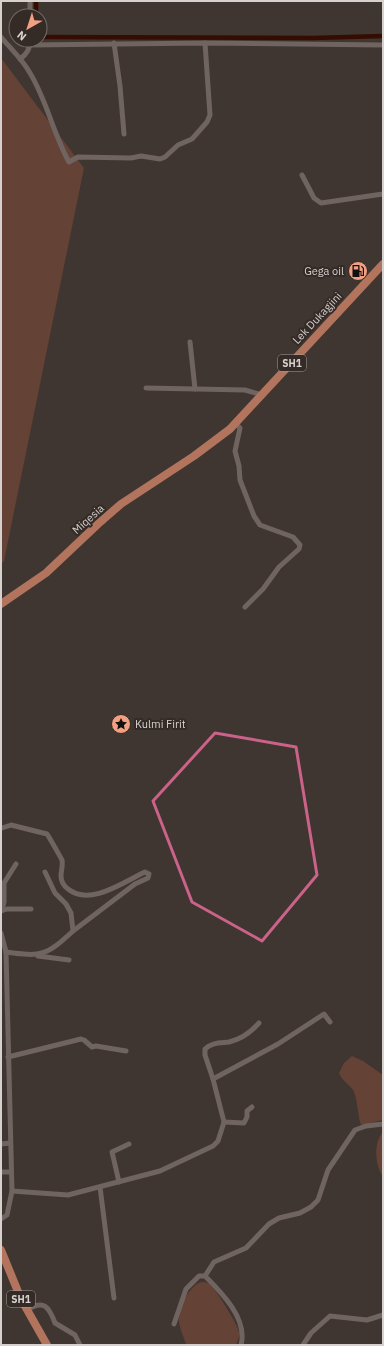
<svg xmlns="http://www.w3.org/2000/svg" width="384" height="1346" viewBox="0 0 384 1346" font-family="'IBM Plex Sans',sans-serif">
<rect width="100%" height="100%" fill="#3f3531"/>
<g fill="#644235">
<path d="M1 58 84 168 4 561 1 564Z"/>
<path d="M352 1056 363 1061 383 1075V1120L361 1125 360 1122C358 1114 357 1097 353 1090 349 1084 342 1081 339 1073L344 1063Z"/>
<path d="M383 1132V1177C375 1165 373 1143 383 1132Z"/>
<path d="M202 1282C204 1282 206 1282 208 1283 215 1287 238 1325 240 1334L236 1345 186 1344C184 1338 180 1329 179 1322 178 1310 189 1284 202 1282Z"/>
</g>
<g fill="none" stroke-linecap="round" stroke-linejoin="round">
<g stroke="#340c00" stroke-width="4.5">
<path d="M36 1V16"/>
<path d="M40 37 313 38 383 36"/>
</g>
<g stroke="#6f6460" stroke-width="5">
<path d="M30 1V16"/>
<path d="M1 37C11 49 23 60 30 73 47 101 53 133 69 162L78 157 131 158 141 156 160 159 165 157 178 145 192 139 207 122 210 115 205 43"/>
<path d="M114 43 120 86 124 134"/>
<path d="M30 45 205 43 383 45"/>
<path d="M20 59C27 54 30 49 30 40"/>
<path d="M302 175 314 198 321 203 383 194"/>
<path d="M190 342 195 389"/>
<path d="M146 388 245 390 262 395"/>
<path d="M235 423 240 428 235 451 239 466 240 480 254 516 260 525 293 537 300 545 299 549 279 567 263 589 245 607"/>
<path d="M2 828 11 825 47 834C48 835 61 858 62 860 63 866 61 871 61 876 61 881 64 886 68 889 90 907 125 881 145 872L149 874 148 878 135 884 73 931"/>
<path d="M2 910 4 902V883L16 864"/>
<path d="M1 911 7 909H31"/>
<path d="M1 933 6 952 12 1191 68 1195 160 1171 213 1146 218 1141 224 1122 213 1079 278 1044 324 1014 330 1022"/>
<path d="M6 952C42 957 46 956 73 931L71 913 66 904 55 893 45 872"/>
<path d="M38 956 69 960"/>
<path d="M8 1057 81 1039 84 1040 92 1047 96 1046 126 1051"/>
<path d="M213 1079 205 1055V1049C212 1042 221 1043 229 1042 242 1039 251 1032 259 1023"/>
<path d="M224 1122 244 1123 247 1117V1111L252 1107"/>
<path d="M1 1144 10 1143"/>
<path d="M1 1172H11"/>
<path d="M119 1182 112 1152 129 1144"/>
<path d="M100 1187 114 1298"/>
<path d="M1 1219 7 1215 12 1191"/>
<path d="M205 1276 214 1262 246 1248 269 1224 279 1218 300 1213 311 1207 318 1200 328 1170 355 1130 366 1126 383 1124"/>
<path d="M27 1310C44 1299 49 1307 55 1323L75 1335 80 1345"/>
<path d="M174 1324 186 1289 199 1276H205C222 1293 248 1319 241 1345"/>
<path d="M303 1345 311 1333 330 1316 367 1320 383 1315"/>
</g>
<g stroke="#b2745c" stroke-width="8">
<path d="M1 604 46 573 98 524 121 504 194 456 230 429 383 264"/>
<path d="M1 1250 21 1299 47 1345"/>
</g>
</g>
<path fill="none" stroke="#ca6289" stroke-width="3" stroke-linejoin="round" d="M215 733 296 747 317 875 262 941 192 902 153 801Z"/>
<defs>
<symbol id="fuel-disc" viewBox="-11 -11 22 22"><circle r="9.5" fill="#f2a081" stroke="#342b27"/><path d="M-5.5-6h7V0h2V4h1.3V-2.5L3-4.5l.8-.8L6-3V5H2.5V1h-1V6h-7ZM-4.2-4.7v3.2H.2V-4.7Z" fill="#111"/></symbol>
<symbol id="sight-disc" viewBox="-11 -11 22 22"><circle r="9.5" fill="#f2a081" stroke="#342b27"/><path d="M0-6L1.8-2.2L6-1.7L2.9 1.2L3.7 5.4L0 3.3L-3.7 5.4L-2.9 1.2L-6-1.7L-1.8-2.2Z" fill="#111"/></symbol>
</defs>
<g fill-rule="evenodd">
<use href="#fuel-disc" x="347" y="260" width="22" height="22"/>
<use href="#sight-disc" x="110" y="713" width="22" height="22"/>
</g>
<g text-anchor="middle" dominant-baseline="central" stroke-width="4" stroke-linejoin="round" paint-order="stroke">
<g fill="#342b27" stroke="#a59e9c" stroke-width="1">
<rect x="278" y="355" width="28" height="16" rx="3"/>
<rect x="7" y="1291" width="28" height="16" rx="3"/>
</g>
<g font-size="10" font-weight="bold" fill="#d6d0ce">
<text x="292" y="363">SH1</text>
<text x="21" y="1299">SH1</text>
</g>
<g font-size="11" fill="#d6d0ce" stroke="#342b27" text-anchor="end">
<text x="344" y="271">Gega oil</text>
<text x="135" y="724" text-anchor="start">Kulmi Firit</text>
</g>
<g font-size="11" fill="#d6d0ce" stroke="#342b27">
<text transform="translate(317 318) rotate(-47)">Lek Dukagjini</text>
<text transform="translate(88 519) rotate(-42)">Miqesia</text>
</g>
</g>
<rect width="384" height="1346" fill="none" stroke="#d6d0ce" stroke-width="4"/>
<g transform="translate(28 28) rotate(219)"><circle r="19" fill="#342b27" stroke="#756d6a"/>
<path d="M0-3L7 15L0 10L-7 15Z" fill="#f2a081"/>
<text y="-6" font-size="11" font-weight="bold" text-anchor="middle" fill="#d6d0ce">N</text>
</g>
</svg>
